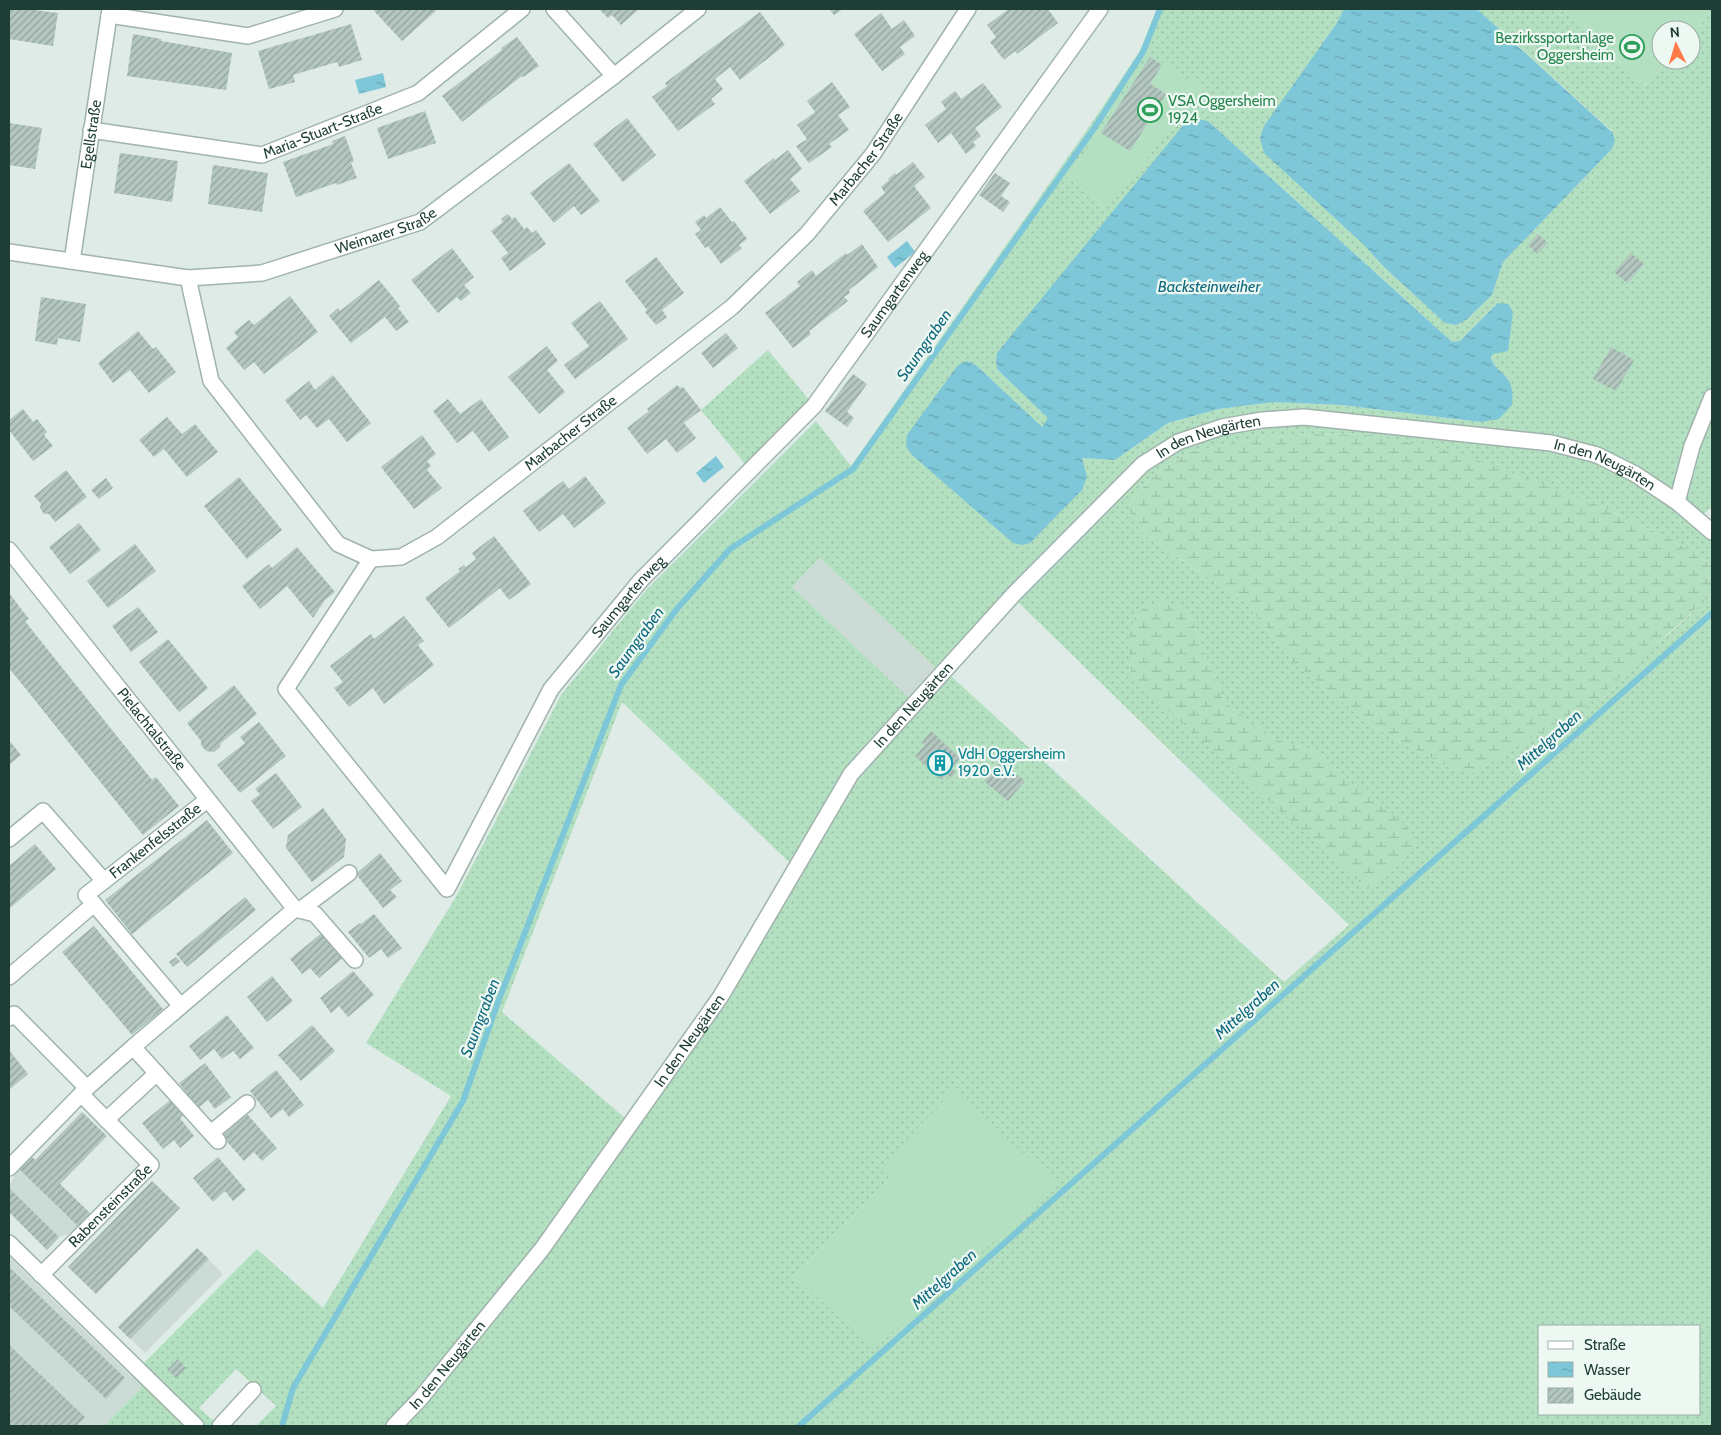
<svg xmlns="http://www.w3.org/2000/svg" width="1721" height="1435" viewBox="0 0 1721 1435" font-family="Cabin,sans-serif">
<defs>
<pattern id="grass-dots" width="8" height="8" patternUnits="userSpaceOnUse" patternTransform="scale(1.25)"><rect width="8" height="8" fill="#b3e0c1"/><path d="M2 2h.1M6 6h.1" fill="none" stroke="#9ac1a6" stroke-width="1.8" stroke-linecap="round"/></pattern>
<pattern id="wetland-marsh" width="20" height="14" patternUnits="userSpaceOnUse" patternTransform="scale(1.25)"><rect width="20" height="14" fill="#b3e0c1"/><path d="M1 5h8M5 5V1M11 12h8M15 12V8" fill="none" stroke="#9ac1a6"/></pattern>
<pattern id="water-ripples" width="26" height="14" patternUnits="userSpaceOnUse" patternTransform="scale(1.25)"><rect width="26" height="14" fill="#7ec7d8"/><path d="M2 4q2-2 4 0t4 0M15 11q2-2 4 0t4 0" fill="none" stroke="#67a3b0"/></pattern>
<pattern id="building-hatch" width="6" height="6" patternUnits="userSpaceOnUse" patternTransform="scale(1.25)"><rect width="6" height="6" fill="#b3c6bf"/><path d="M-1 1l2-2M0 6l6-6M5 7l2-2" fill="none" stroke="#91a29c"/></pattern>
</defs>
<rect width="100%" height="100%" fill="#deebe6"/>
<g fill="#ccdbd5">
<path d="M820 558 937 669 909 699 792 587Z"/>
<path d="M30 1155 93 1216 81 1229 59 1237 47 1250 9 1212V1188L18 1168Z"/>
<path d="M197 1248 223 1274 145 1353 118 1327Z"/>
<path d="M9 1257 142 1387 104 1426H9Z"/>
</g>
<g fill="url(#grass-dots)" fill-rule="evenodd">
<path d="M1157 9H1344L1337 23 1363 244 1384 267 1445 323 1456 325 1492 295 1503 262 1612 149V131L1477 9H1562L1645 85 1668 60H1691V35L1712 11V507L1697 519 1712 532V566L1673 540 1587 500 1372 435 1310 434 1260 438 1190 452 1165 467 1150 479 1129 505 1143 534 1245 602 1293 662 1375 728 1452 769 1472 773 1547 728 1668 635 1712 594V1426H397L390 1422 386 1426H256L276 1406 236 1369 199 1408 219 1426H104L142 1387 131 1376 257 1249 323 1308 451 1096 366 1043 457 895 561 695 647 589 816 421 851 466 1091 124 1140 51ZM1208 121 1452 342 1460 341 1498 304 1491 362 1509 379 1481 422 1341 405 1273 402 1219 409 1168 423 1115 460 1082 458 1022 545 976 365 1042 428 1049 418 998 370ZM1099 132 1107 207 1067 177ZM820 558 937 669 909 698 792 587ZM1017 601 1349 925 1284 982 951 676ZM1149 605 1190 615 1224 702 1275 739 1319 752 1348 780 1402 862 1366 888ZM622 702 791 864 714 993 626 1119 502 1012ZM880 1169 1058 1184 794 1276 890 1178ZM1540 1326H1700V1414H1540Z"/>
<path d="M768 350 809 400 796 419 745 464 701 410Z"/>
</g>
<g fill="url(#wetland-marsh)">
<path d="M1310 434 1372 435 1452 451 1587 500 1673 540 1712 566V594L1595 700 1472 773 1452 769 1375 728 1293 662 1245 602 1143 534 1132 519 1129 505 1150 479 1165 467 1190 452 1260 438Z"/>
<path d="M1162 602 1175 604 1190 615 1224 702 1275 739 1319 752 1348 780 1402 822 1418 841 1402 862 1366 888 1132 678 1128 642 1136 613 1149 605Z"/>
</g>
<g fill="#b3e0c1">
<path d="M1562 9H1712V11L1691 35V30H1661V60H1668L1645 85Z"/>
<path d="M1149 54 1204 89 1107 207 1067 177 1099 132Z"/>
<path d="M953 1091 1058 1184 874 1349 794 1276 890 1178 879 1169Z"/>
</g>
<g fill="url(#water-ripples)">
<path d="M1344 9H1477L1612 132 1615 141 1612 149 1503 262 1492 295 1466 320 1456 325 1445 323 1384 267 1363 244 1264 153 1260 138 1264 126 1337 23Z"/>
<path d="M383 73 386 87 359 94 355 80Z"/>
<path d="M1196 119 1208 121 1452 342 1460 341 1498 303 1508 304 1513 312 1508 351 1493 354 1491 357C1492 366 1502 371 1507 378 1513 386 1513 396 1512 405L1499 419 1481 422 1341 405 1273 402 1219 409 1168 423 1115 460 1082 458 1087 477 1082 490 1030 543 1022 545 1013 543 911 454 906 446 907 435 958 365 967 361 976 365 1042 427 1048 418 998 370 996 362 997 353 1185 123Z"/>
<path d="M907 241 915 252 895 268 887 257Z"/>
<path d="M716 456 724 467 704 483 696 473Z"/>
</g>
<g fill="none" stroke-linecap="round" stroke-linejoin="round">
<g stroke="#7ec7d8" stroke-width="6">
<path d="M282 1426 293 1388 463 1101 498 1002 621 685 676 610 730 549 853 469 1095 127 1143 52 1160 9"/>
<path d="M799 1426 1712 613"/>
</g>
</g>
<g fill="url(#building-hatch)">
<path d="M9 9H27L58 13 53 46 9 39Z"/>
<path d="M376 9H438L402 41 374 11Z"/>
<path d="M599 9H639L621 25 612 15 608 18Z"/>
<path d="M829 9H843L834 15Z"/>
<path d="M1009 9H1048L1058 23 1017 54 1015 51 1004 60 990 42 996 37 987 25Z"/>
<path d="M760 12 785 45 740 80 730 67 715 79 723 89 711 99 715 104 678 131 652 97 667 86 665 83Z"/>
<path d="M881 13 892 29 904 20 915 36 900 47 905 54 882 71 854 34Z"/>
<path d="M351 24 362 60 339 67 337 62 293 75 295 82 269 89 258 51Z"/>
<path d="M133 34 161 39V41L232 53 226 90 127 76Z"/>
<path d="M517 37 539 66 523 77 522 76 462 122 442 96 502 50 501 48Z"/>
<path d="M1150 57 1162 65 1150 84 1166 94 1130 151 1101 133Z"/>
<path d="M832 82 850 107 838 115 849 130 829 144 832 147 809 163 796 146 807 139 797 125 815 112 807 101Z"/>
<path d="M983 83 1002 107 975 128 981 136 973 142 976 146 966 154 951 133 938 143 925 125 946 109 941 102 955 91 961 99Z"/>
<path d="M425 111 436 143 388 159 377 128Z"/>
<path d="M627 118 656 155 623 182 593 144Z"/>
<path d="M9 123 42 128 35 169 9 165Z"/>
<path d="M345 136 354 161 351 163 357 178 337 185 336 183 296 197 283 162 333 144 332 141Z"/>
<path d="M788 150 802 169 790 179 800 191 770 214 744 181 774 158 775 160Z"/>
<path d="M120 153 178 161 172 202 114 193Z"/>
<path d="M913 162 925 177 914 186 931 208 888 242 863 211 885 193 881 187 889 180 888 179 895 173 896 175Z"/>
<path d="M569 163 600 201 581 215 574 206 554 223 530 193Z"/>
<path d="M213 165 268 173 262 212 208 204Z"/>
<path d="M995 173 1010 183 1001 196 1010 202 1003 212 979 195Z"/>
<path d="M720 207 732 222 734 221 747 239 739 245 742 248 721 264 708 246 705 248 695 234 701 230 695 222 704 215 706 218Z"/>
<path d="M508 214 512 219 515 217 524 229 527 227 532 233 536 230 546 244 510 271 501 258 508 253 491 231 503 222 501 219Z"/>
<path d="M1538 234 1548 243 1537 254 1528 245Z"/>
<path d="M862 244 878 267 849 290 850 293 844 297 848 301 809 331 811 334 793 348 765 313 800 286 797 282 812 270 816 276 846 253 847 255Z"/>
<path d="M452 248 474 277 464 285 471 293 461 301 457 297 438 313 411 280Z"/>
<path d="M1631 253 1644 264 1627 283 1614 272Z"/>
<path d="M656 257 684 293 662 310 667 317 656 325 645 312 647 310 625 281Z"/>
<path d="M379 280 400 306 398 308 409 322 396 331 385 317 351 343 329 316 338 308 340 311Z"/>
<path d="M290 296 318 332 264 374 254 362 244 370 226 348 238 337 234 332 249 320 254 325Z"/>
<path d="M41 297 86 304 80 342 58 338 57 345 35 341Z"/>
<path d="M600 301 628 339 575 379 564 365 589 346 571 323Z"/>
<path d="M138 331 153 349 156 347 176 372 149 393 130 370 113 383 98 363Z"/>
<path d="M726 333 738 348 713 368 701 353Z"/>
<path d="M547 346 558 361 547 370 565 392 539 414 508 377Z"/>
<path d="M1611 347 1634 360 1616 391 1593 379Z"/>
<path d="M853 374 867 384 847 412 854 418 847 427 825 411Z"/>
<path d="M333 375 371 423 347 442 329 419 317 428 306 415 300 420 285 400 309 381 315 390Z"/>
<path d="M677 385 680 388 683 387 701 410 684 423 696 438 677 453 666 439 647 454 627 428 649 411 647 409Z"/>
<path d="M448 399 460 414 481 399 509 437 489 452 473 431 457 443 433 411Z"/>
<path d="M23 409 33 422 37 419 47 432 44 435 53 446 33 461 9 430V420Z"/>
<path d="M167 417 182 434 195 424 218 452 187 477 164 449 154 457 139 440Z"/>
<path d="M422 435 436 454 427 461 431 466 427 470 442 488 414 509 381 467Z"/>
<path d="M66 470 87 497 55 522 49 514H44L40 508 41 504 34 496Z"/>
<path d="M585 476 606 503 574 528 563 514 539 532 523 511 563 481 569 489Z"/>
<path d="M239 477 282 530 247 559 204 506Z"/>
<path d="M106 478 113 488 99 499 91 490Z"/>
<path d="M79 523 101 550 70 574 49 547Z"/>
<path d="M494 536 531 584 509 600 500 588 449 628 425 598 460 571 458 569 464 565 466 567 476 559 472 553Z"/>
<path d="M135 544 156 571 108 608 87 581Z"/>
<path d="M297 547 335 592 325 600 313 618 287 586 260 609 242 586 269 564 272 568Z"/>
<path d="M9 593 29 619 25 621 36 635 152 780 156 777 179 806 143 835 9 668Z"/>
<path d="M138 607 158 632 131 652 112 626Z"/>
<path d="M404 616 424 641 418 645 434 665 384 704 373 688 349 707 334 688 343 682 330 666 371 634 374 639Z"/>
<path d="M168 639 208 688 179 712 139 662Z"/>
<path d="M234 685 257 714 221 743 220 747 214 752 206 751 201 745V741L187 723Z"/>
<path d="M259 722 286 756 240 793 217 765 245 743 240 737Z"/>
<path d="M931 731 960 758 952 769 956 772 951 778 947 774 942 780 915 756 925 745 922 742Z"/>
<path d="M9 740 21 755 9 765Z"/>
<path d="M1001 761 1025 781 1008 801 984 781Z"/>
<path d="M276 773 302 807 273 829 251 801 260 794 255 789Z"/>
<path d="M323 808 346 839 344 857 312 882 286 848 288 835Z"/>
<path d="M207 820 233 853 132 934 105 900Z"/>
<path d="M35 844 56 869 9 909V866Z"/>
<path d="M380 853 402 881 390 890 397 897 383 908 356 874Z"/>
<path d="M245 897 256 910 187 967 176 954Z"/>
<path d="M374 914 402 948 388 958 381 949 369 958 348 932 360 923 361 924Z"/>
<path d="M94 926 163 1009 132 1035 62 952Z"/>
<path d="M323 932 344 957 319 978 310 968 302 974 290 959Z"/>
<path d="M176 957 180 961 173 967 169 962Z"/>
<path d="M353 971 374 995 348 1017 339 1006 331 1013 320 998Z"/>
<path d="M272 976 293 1001 267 1022 247 997Z"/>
<path d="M227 1015 254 1048 240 1059 233 1051 222 1059 214 1049 200 1060 189 1046Z"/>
<path d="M312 1025 335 1051 301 1081 278 1055Z"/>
<path d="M9 1050 28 1074 9 1090Z"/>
<path d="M205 1063 231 1097 215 1109 208 1100 198 1108 179 1083Z"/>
<path d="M276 1070 304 1105 289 1117 283 1109 271 1118 250 1091Z"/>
<path d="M173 1098 185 1113 180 1118 194 1136 180 1148 174 1140 163 1149 142 1123Z"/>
<path d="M82 1112 107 1136 60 1184 93 1216 81 1229 18 1168 30 1155 35 1160Z"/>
<path d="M247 1114 277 1148 262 1161 254 1152 244 1161 222 1136Z"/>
<path d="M218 1157 246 1190 233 1201 225 1191 213 1202 193 1178Z"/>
<path d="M152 1181 180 1208 96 1294 68 1267Z"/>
<path d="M9 1188 59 1237 47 1250 9 1212Z"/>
<path d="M197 1248 209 1259 130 1339 118 1327Z"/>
<path d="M9 1267 125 1378 106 1399 9 1306Z"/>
<path d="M9 1345 85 1417 77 1426H9Z"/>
<path d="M178 1359 186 1368 176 1378 167 1370Z"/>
</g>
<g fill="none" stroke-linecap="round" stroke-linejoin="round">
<defs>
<g id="minor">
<path d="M554 9 614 76"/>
<path d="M109 15 248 36 335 9"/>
<path id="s1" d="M91 130 262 155 418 93 522 9"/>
<path id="s2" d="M9 252 188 278 262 273 420 222 614 76 698 9"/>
<path id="s3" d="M72 261 110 9"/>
<path id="s4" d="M188 278 211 381 338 544 371 559 401 557 437 537 732 307 807 234 873 154 968 9"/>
<path d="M1677 502 1692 446 1712 397"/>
<path id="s5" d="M9 550 295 909 133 1047 87 1088 9 1168"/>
<path id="s6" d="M371 559 286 689 447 889 551 689 641 580 814 406 1100 9"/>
<path id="s7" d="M9 839 43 811 104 881 207 800"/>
<path d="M94 904 180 1005"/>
<path d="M295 909 315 914 355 960"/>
<path d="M300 910 349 873"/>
<path d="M9 977 94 904 86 895 104 881"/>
<path d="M9 1018 14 1014 87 1088"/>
<path d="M133 1047 218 1141"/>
<path d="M106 1120 157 1073"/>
<path d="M211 1133 247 1103"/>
<path d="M9 1243 196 1426"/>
<path id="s8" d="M41 1275 151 1165 81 1094"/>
<path d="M220 1426 253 1390"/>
<path id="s9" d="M394 1426 420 1399 542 1249 721 996 851 774 1013 595 1143 464 1178 442 1222 427 1262 420 1304 417 1551 443 1597 455 1635 474 1677 502 1712 532"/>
</g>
</defs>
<use href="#minor" stroke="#a0b3ad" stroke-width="18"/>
<use href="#minor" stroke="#fff" stroke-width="15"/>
</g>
<defs>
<symbol id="stadium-ring" viewBox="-11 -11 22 22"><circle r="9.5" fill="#eef8f3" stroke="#2e9e5b" stroke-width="1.5"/><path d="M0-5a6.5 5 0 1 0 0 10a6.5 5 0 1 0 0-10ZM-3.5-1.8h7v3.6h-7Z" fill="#2e9e5b"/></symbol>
<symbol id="building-ring" viewBox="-11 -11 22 22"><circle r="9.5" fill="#eef8f3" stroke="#0f9aa8" stroke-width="1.5"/><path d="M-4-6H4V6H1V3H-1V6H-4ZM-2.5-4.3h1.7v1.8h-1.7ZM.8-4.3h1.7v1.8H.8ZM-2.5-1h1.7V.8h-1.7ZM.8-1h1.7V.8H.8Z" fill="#0f9aa8"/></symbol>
</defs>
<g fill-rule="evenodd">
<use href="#stadium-ring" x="1618" y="33" width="28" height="28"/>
<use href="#stadium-ring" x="1136" y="96" width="28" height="28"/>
<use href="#building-ring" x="926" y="749" width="28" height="28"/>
</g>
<g text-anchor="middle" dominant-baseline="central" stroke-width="4.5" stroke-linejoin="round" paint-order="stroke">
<g font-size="15" fill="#27864d" stroke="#eef8f3" text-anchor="end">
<text x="1614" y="38">Bezirkssportanlage<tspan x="1614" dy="17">Oggersheim</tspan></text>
<text x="1168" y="101" text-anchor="start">VSA Oggersheim<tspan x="1168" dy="17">1924</tspan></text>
</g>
<g font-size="15" fill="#1d3d35" stroke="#eef8f3">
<text stroke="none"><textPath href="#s1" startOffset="238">Maria-Stuart-Straße</textPath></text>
<text stroke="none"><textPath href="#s3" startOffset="128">Egellstraße</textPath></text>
<text stroke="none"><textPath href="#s4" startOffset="994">Marbacher Straße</textPath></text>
<text stroke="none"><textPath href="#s2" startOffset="386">Weimarer Straße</textPath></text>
<text stroke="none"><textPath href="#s6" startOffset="1162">Saumgartenweg</textPath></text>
<text stroke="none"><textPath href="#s4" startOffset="589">Marbacher Straße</textPath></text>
<text stroke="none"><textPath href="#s9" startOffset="1296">In den Neugärten</textPath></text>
<text stroke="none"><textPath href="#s9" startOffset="1701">In den Neugärten</textPath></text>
<text stroke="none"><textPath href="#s6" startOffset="758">Saumgartenweg</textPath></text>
<text stroke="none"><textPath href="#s9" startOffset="891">In den Neugärten</textPath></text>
<text stroke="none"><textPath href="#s5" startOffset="229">Pielachtalstraße</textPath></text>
<text stroke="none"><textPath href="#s7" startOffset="202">Frankenfelsstraße</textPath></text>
<text stroke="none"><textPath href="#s9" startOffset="486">In den Neugärten</textPath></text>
<text stroke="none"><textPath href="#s8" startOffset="98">Rabensteinstraße</textPath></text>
<text stroke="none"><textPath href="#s9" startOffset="81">In den Neugärten</textPath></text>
</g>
<g font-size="15" fill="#0d838f" stroke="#eef8f3" text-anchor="start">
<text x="958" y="754">VdH Oggersheim<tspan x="958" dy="17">1920 e.V.</tspan></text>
</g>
<g font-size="16" font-style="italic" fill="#11697f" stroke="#eef8f3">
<text x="1209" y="286">Backsteinweiher</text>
<text transform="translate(924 345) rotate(-55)">Saumgraben</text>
<text transform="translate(636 642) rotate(-54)">Saumgraben</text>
<text transform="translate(1549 740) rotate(-42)">Mittelgraben</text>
<text transform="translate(1247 1009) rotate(-42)">Mittelgraben</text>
<text transform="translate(480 1018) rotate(-69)">Saumgraben</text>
<text transform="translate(944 1279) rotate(-42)">Mittelgraben</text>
</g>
</g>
<rect width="1721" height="1435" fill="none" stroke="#1d3d35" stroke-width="20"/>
<rect x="1538" y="1325" width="162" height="90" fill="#eef8f3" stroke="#9aada7"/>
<rect x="1548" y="1341" width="25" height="8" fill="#ffffff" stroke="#9aada7"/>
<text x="1584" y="1350" font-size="15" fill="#1d3d35">Straße</text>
<rect x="1548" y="1362" width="25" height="15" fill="url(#water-ripples)" stroke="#9aada7"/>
<text x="1584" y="1375" font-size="15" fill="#1d3d35">Wasser</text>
<rect x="1548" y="1388" width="25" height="15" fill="url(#building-hatch)" stroke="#9aada7"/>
<text x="1584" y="1400" font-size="15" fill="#1d3d35">Gebäude</text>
<g transform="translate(1676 45) rotate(355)"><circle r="24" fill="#eef8f3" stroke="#9aada7"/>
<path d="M0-4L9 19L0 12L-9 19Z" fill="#ff7a48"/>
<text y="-8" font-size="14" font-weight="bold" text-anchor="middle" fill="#1d3d35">N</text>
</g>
</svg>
